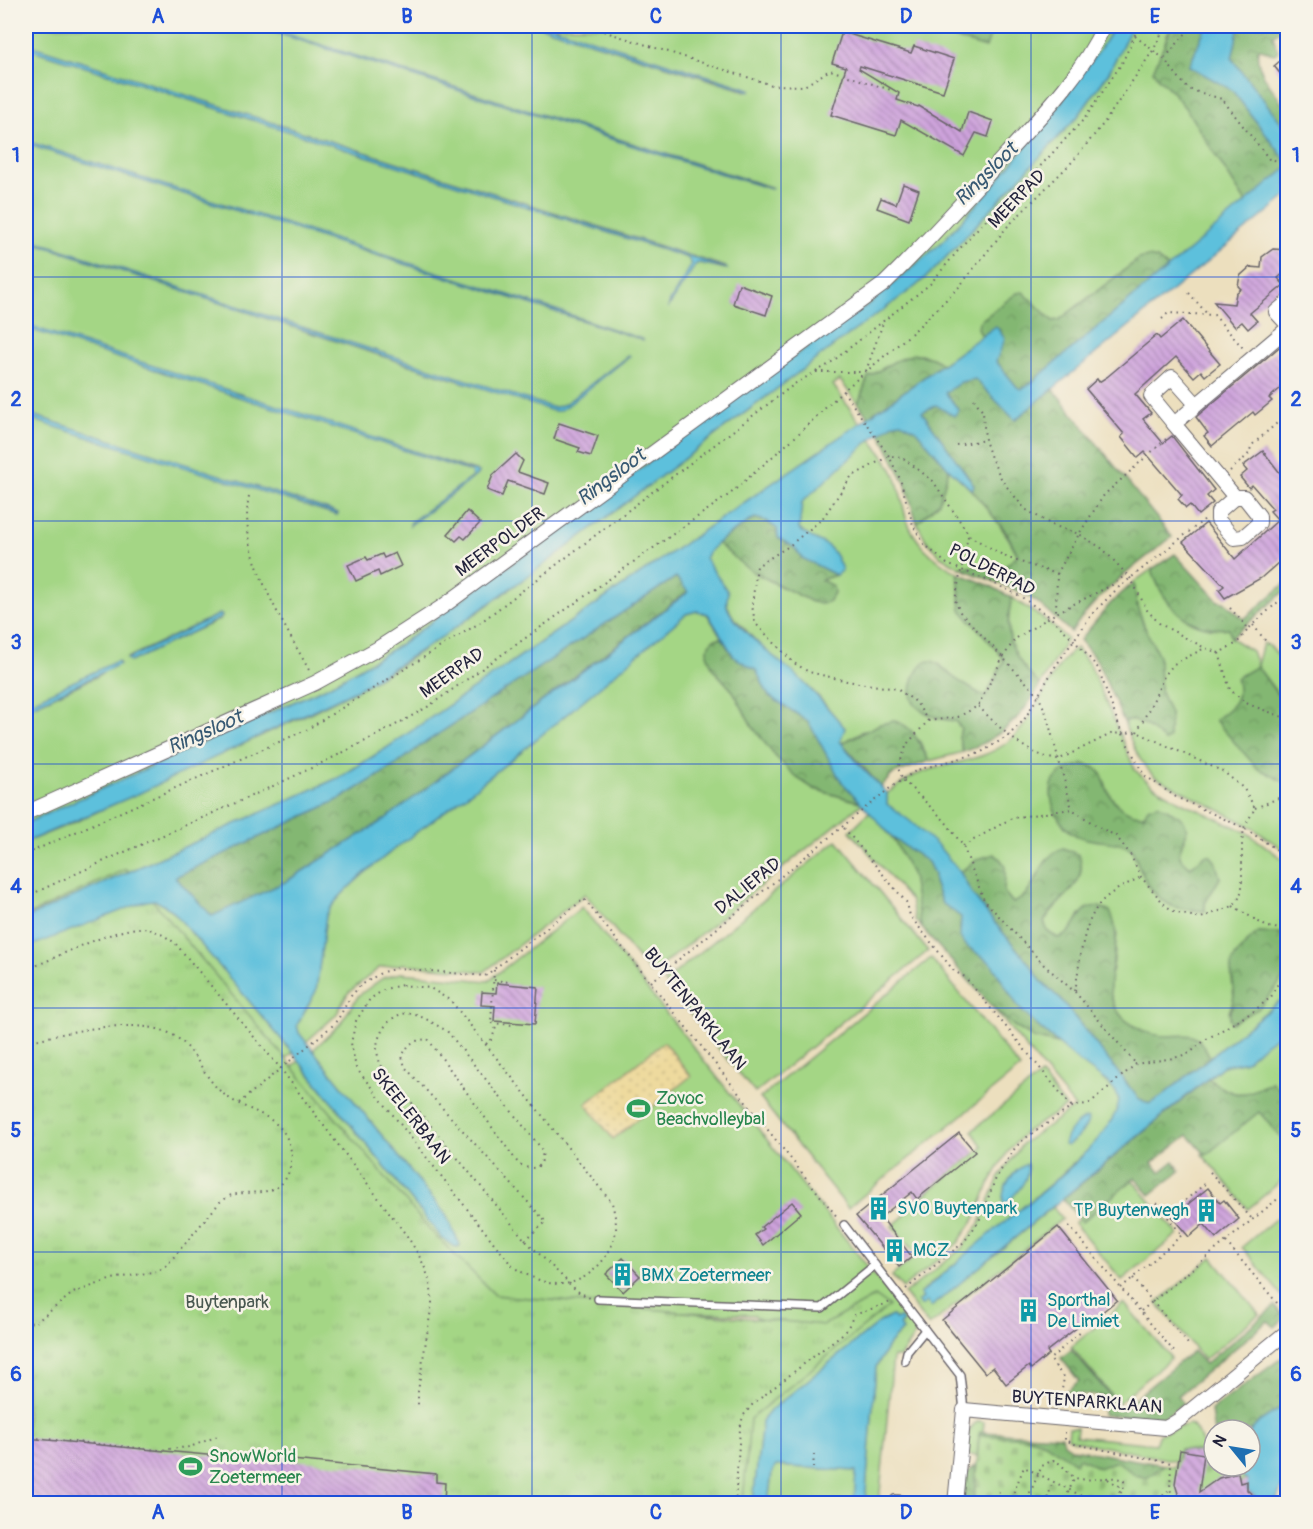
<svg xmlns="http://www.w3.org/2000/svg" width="1313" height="1529" viewBox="0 0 1313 1529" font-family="Pangolin,sans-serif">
<defs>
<pattern id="forest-crowns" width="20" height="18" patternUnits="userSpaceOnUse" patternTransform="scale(1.5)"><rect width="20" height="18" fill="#83b772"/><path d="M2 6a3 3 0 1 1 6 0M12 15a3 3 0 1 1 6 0" fill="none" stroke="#6b945f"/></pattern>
<pattern id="sand-dots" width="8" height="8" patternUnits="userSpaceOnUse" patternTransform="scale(1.5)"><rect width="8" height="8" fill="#eeda9e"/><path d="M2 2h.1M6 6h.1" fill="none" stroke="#ccbb89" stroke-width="1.8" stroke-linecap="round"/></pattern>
<pattern id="cemetery-stones" width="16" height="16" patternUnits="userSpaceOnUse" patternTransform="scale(1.5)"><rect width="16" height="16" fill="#a4d685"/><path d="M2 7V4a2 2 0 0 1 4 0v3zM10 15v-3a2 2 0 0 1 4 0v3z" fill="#8db774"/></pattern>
<pattern id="park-tufts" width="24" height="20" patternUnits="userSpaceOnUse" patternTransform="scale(1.5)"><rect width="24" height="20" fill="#a4d685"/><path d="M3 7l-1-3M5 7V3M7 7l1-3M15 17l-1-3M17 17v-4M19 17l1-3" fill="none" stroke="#8db774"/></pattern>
<pattern id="building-back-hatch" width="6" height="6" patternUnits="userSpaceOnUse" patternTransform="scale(1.5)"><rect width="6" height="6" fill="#cea3dc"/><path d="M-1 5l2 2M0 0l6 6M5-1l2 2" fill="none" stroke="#a784b4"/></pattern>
</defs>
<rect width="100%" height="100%" fill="#f7f3e8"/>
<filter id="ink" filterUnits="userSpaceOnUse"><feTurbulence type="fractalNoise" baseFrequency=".0167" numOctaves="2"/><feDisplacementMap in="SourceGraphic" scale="12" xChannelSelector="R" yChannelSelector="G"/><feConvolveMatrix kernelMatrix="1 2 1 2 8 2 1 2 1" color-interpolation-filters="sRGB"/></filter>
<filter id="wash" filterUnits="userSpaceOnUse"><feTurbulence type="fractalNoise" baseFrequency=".008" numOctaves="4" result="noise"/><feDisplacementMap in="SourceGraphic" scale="24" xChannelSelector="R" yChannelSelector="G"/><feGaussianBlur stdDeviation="1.35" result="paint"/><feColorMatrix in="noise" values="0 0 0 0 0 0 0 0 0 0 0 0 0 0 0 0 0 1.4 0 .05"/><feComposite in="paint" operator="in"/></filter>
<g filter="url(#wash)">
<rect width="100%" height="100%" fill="#ecdfbe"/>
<g fill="#a4d685" stroke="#637c60" stroke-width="1.5" fill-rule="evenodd">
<path d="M26 26H255L771 189V187L262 26H539L745 91 750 89 550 26H1114L1100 49 1051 116 989 191 940 244 872 302 732 400 591 506 398 646 327 687 26 823V709L98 676 119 661 26 704V417L337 515 338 513 26 413V328L471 472 472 477 411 522 410 525 466 484 479 472 26 325V240L449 378 559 411 629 355 565 404 554 408 26 238V144L644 340 559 311 26 141V48L688 258 692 264 668 307 696 264 700 263 725 269 726 267 26 44ZM219 614 222 616 221 619 130 661 127 658Z"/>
<path d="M1132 26H1172L1167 34 1158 78C1193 108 1222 163 1246 203L1168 268 1157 259H1139L1059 320 1053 321 1023 293 978 329 982 336 942 364 922 354 868 377 858 404 840 380 833 385 860 423 385 749 340 777 26 918V842L73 823 308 714 364 686 402 664 484 608 546 563 840 341 916 286 934 270 1079 115 1108 74Z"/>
<path d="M871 439C879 450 888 461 894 473 900 487 902 503 906 518 915 544 935 561 958 573L961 610 998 651 1004 661 985 697 955 679 939 664 935 718 955 721 961 728 959 738 963 752 929 761 919 740 863 731 842 743 840 741 845 728 818 696 794 673 767 653 732 615 705 558 710 549 717 543 743 565 781 587 836 575 807 535 799 529 802 502Z"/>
<path d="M949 469C977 494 1001 521 1018 556L1001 570 979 566 960 568 940 556 926 540 917 523 939 502Z"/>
<path d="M1152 569C1162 604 1191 633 1229 628L1231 638 1252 651 1257 665 1263 643 1270 646 1287 665V697L1283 691 1278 694 1257 667 1239 690 1235 704 1257 768 1287 783V852L1248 825 1155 777C1138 762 1132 743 1124 722 1143 716 1151 732 1165 740L1170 714 1160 690 1159 665 1137 606 1134 582Z"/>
<path d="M1012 598 1047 621 1067 639 1040 685C1013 659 1002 635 1012 598Z"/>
<path d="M697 611 707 614 722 638 714 639 713 669 733 691 752 726 814 789 863 803 651 974 585 894 484 972 404 964 379 968 348 993 336 1015 306 1042 299 1033 297 1025 316 991 326 916C337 887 431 822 460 800 537 741 611 677 686 614Z"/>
<path d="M1076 648 1090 665 1135 770 1153 786 1181 802 1246 832 1287 862V934L1258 932 1235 956 1232 978 1234 999 1229 1012 1232 1023C1252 1011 1280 990 1287 968V995L1210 1057 1199 1040 1158 1036 1147 1033 1126 1021 1117 1012 1108 987 1113 968 1117 934 1080 914C1075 924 1071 936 1058 938L1048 932 1044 922C1056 898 1090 887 1079 855L1047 859 1025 898 1013 903 1004 892V881L978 859 960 872C938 846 915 824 887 804V793C897 788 907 778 918 774 948 762 983 762 1009 741 1040 716 1046 671 1076 648ZM1105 782C1109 800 1124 816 1144 815L1185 840C1176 852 1177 859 1191 867L1205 856 1215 861 1220 878 1205 903V911L1173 906 1135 856 1133 849C1092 827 1069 855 1051 796Z"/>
<path d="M870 811C887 831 905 852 913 877 918 894 916 912 922 928L915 920 911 901 850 831Z"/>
<path d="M837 840 928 951 755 1093 664 982Z"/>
<path d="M155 900 172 910 293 1053 273 1069 279 1077 299 1061 442 1238 453 1246 458 1247 460 1245 446 1215 313 1050 340 1024 359 995 383 978 401 973 488 981 582 907 918 1330 900 1357H893L879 1503H865L876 1367 890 1343 903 1330 899 1325 903 1322 901 1318 896 1321 892 1316 880 1322 771 1410 762 1421 753 1503H731L724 1469 716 1460V1437L743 1408 845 1318 815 1332 774 1338 765 1324 754 1315 638 1310C622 1302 600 1304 583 1304 534 1304 487 1308 439 1315L441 1291 426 1290 414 1392 207 1373 198 1383 195 1442 199 1455 26 1439V1269C40 1261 53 1255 62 1241 66 1235 68 1226 69 1219 80 1182 69 1151 26 1154V948L125 908ZM144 992 191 1016 207 1029 256 1088 297 1128 301 1140 326 1180C322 1192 318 1200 306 1203 285 1208 271 1175 258 1163 251 1156 241 1153 234 1147 224 1139 220 1127 209 1121 203 1123 197 1125 194 1131 192 1135 193 1140 192 1144 184 1169 167 1188 139 1185 132 1184 122 1176 117 1171 94 1150 84 1123 83 1093 82 1087 81 1080 82 1075 85 1062 93 1049 98 1037 108 1013 118 996 144 992Z"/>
<path d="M931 958 1020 1068 848 1208 760 1098Z"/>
<path d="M994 1009 1014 1026 1033 1038 1058 1044 1095 1072 1116 1092 1119 1101V1108L1104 1133 1089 1149 1054 1181 920 1293 923 1298 918 1302 926 1301 931 1307 1053 1207 1062 1219 929 1326 904 1294 962 1248 980 1223 999 1177 1023 1143 1075 1107Z"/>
<path d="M1287 1029V1097L1272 1082C1240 1097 1239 1099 1208 1079L1223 1066 1246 1061 1266 1043Z"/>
<path d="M1041 1075 1066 1107 1025 1132 1007 1153 989 1184 976 1217 958 1243 903 1288 892 1276 917 1255 892 1226 904 1216 908 1208 983 1147 972 1131Z"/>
<path d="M1257 1108 1287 1144V1176L1248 1209 1202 1154Z"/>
<path d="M1130 1177 1178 1234 1122 1280 1074 1223Z"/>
<path d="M1287 1209V1302L1242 1247Z"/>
<path d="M1212 1257 1259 1314 1204 1360 1157 1303Z"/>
<path d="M1124 1303 1171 1358 1118 1403 1071 1347Z"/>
<path d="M979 1421 984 1422 983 1432H980L979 1435 977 1456 966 1454C968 1442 966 1427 979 1421Z"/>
<path d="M1189 1424C1199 1429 1202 1442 1204 1452L1181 1449 1176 1461 1075 1441 1068 1438 1069 1428H1077L1076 1436 1155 1444 1159 1434Z"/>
<path d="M776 1466 857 1471 854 1503 768 1504 772 1472Z"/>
</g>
<g fill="url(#forest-crowns)" stroke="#526c56" stroke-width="1.5">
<path d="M932 26H993L986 48 931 31Z"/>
<path d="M1172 26H1206L1189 66 1232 90 1287 162V168L1246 203 1186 109 1171 90 1158 78 1153 71Z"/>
<path d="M1239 26H1285L1273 36 1278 51 1275 54C1268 54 1264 48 1258 49 1254 72 1277 92 1286 110 1289 116 1287 124 1287 130L1235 64 1232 59Z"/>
<path d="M1148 257 1157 259 1168 268 1026 387 1021 389 1017 387 996 361V327L982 336 978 329 979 322 1017 293 1023 292 1053 321 1059 320 1139 259Z"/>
<path d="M913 354 933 358 942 364 868 417 858 404 868 377 895 361Z"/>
<path d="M975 379 1015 420 1053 389 1172 537C1136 565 1097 593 1071 632L1037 602 1023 593 960 568 979 566 1001 570 1018 555 1006 532 972 490 974 485 922 412 936 405 959 410 945 393 961 382Z"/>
<path d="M902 422 915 429 949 469 939 502 917 523 905 483 880 433 895 423Z"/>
<path d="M755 518 766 521 777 529 778 538 795 547 802 558 836 575 821 580 833 586 834 593 828 602 821 604 812 602 757 574 743 565 717 543Z"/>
<path d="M1175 554 1218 601 1224 602 1244 619 1287 582V589L1231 638 1229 628C1189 633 1163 605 1152 569Z"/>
<path d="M958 573 991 586 1012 598C1002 635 1013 659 1040 685 1021 720 1000 738 963 752L959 738 961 728 955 721C941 718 928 717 916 706 904 694 916 661 931 661 937 661 942 667 946 671 958 682 972 689 985 697L1004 661 998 651 961 610Z"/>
<path d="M676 577 688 591 384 820 287 881 212 917 175 877 342 798 396 765 420 746Z"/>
<path d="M1134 582 1137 606 1144 626 1159 656 1160 690 1170 714 1169 738 1165 741C1151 732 1143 716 1124 722L1097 661 1080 640 1110 604Z"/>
<path d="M722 638 729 650 756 670 769 696 808 721 841 781 863 803 814 789 797 778 774 755 752 726 733 691 713 669 707 654 709 644 714 639Z"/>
<path d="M1257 666 1277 694 1282 691 1287 698V783L1257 768 1215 720C1232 706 1243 701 1236 678Z"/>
<path d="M894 721C916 727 918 743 929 761L893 774 881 787 842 743 880 724Z"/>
<path d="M1083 764C1089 765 1096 767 1100 772 1104 777 1104 784 1107 789 1113 804 1128 816 1144 815L1148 808 1158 804C1165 809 1176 813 1182 819 1199 838 1162 852 1191 867L1205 855H1210L1215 861 1220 878 1205 903V911C1195 910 1182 910 1172 906 1148 895 1141 872 1132 849 1114 840 1102 843 1083 838 1064 833 1051 811 1051 792 1051 774 1068 768 1083 764Z"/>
<path d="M893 838 928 862 934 874V882L942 903 961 917 960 929 964 944 991 963 1033 1022 1058 1044 1033 1038 1014 1026 994 1009 922 928 919 919 912 876Z"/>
<path d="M1063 848 1079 855C1090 886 1056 898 1044 922L1048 932 1057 938C1082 934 1075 893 1110 911 1128 948 1097 979 1117 1010 1127 1027 1150 1036 1169 1036 1176 1036 1186 1034 1192 1036 1201 1039 1205 1050 1210 1057L1161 1097 1149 1104 1138 1098 1062 1001 1041 981 1032 967 989 916 972 894 960 872 978 859 994 854C1011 865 1004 875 1004 892L1013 903C1040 892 1036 858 1063 848Z"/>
<path d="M1258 932 1287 934V968L1284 978 1258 1009 1231 1023C1227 1012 1233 1006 1234 995 1235 985 1230 976 1231 966 1233 956 1251 938 1258 932Z"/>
<path d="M1208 1079C1239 1099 1240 1097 1272 1082L1287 1097V1144L1259 1112 1206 1155 1188 1135 1152 1163 1160 1172 1174 1161 1180 1171 1150 1195 1135 1178 1082 1222 1063 1199Z"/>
<path d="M1275 1306 1285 1318 1275 1327 1268 1321 1178 1396 1183 1403 1163 1418 1103 1415 1102 1396 1064 1393 1079 1381 1061 1358 1071 1350 1122 1409 1193 1351 1205 1364Z"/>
<path d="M1287 1354V1404L1259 1422 1250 1432V1430H1214V1434L1211 1410Z"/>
<path d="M980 1432 1062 1436 1064 1443 1073 1449 1164 1465 1147 1478 1135 1475 1117 1461 1099 1468 1079 1458 1075 1463 1045 1443 1029 1438 979 1435Z"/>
<path d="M976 1465 974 1503 962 1504 964 1476Z"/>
</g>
<path fill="url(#sand-dots)" stroke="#887e6c" stroke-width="1.5" d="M664 1042 691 1076 613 1139 586 1104Z"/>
<path fill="url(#cemetery-stones)" stroke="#637c60" stroke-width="1.5" d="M979 1435 1029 1438 1045 1443 1075 1463 1079 1458 1099 1468 1117 1461 1135 1475 1147 1478 1164 1465 1174 1467 1180 1449 1214 1454V1466H1227L1226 1471 1239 1473 1247 1481V1490L1263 1504H974Z"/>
<path fill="url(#park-tufts)" stroke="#637c60" stroke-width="1.5" d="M126 869 429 1229 495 1295 824 1325 875 1296 889 1306 750 1419 743 1503H26V916Z"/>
<g fill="#5dc0dc" stroke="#40718c" stroke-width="1.5" fill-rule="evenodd">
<path d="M255 26H262L772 188 771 189 715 172Z"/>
<path d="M539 26H550L750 89V91Z"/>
<path d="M1114 26H1132L1108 74 1079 115 934 270 916 286 840 341 546 563 442 637 364 686 140 793 26 842V823L327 687 398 646 591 506 732 400 872 302 940 244 989 191 1051 116 1100 49Z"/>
<path d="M1206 26H1239L1232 59 1287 130V162L1232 90 1189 66Z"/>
<path d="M26 44 726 268 727 269 700 263 696 264 668 308 670 301 692 264 688 258 26 48Z"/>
<path d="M26 141 559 311 644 340 26 144Z"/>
<path d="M1287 168V196L1015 420 975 379 961 382 945 393 959 410 954 416 936 405 922 412 974 485 972 490 949 469 915 429 901 422 895 423 871 439 802 502 799 529C820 547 830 536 842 570L836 575 802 558 794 547 778 538 777 529 766 521 755 518C738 529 715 540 705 558L728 592C728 596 726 602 727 606 733 626 778 660 795 674 813 691 829 709 845 728L840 741 862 768 887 793V804L910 821 939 847 960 872 972 894 989 916 1032 967 1041 981 1062 1001 1138 1098 1149 1104 1161 1097 1287 995V1029L1266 1043 1246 1061 1223 1066 931 1307 927 1302 921 1306 918 1302 923 1298 920 1294C946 1272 971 1250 997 1228 1028 1202 1115 1140 1119 1100L1116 1092 1107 1082 1077 1060 1033 1022 1019 1008 991 963 964 944 960 937 961 917 942 903 934 882V874L928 862 893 838 841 781 808 721 769 696 756 670 734 657 708 614 697 611 686 614C611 677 537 741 460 800 431 822 337 887 326 916L316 991 297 1025 299 1033 446 1215 460 1245 458 1247 453 1246 442 1238 293 1053 172 910 155 900 146 901 26 948V918L340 777 385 749 860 423 996 326 1005 339 996 361 1017 387 1021 389 1026 387ZM676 577 688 592 384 820 287 881 212 916 175 877 342 798 396 765 420 746Z"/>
<path d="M26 238 554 408 565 404 629 355 630 356 566 407 559 411H553L26 240Z"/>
<path d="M26 325 309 416 479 473 466 484 410 525 411 522 472 477 471 472 26 328Z"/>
<path d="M26 413 338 513 337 515 46 424 26 417Z"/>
<path d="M220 614 222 616 221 618 130 662 127 659Z"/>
<path d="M117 661 120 664 26 709V704Z"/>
<path d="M1088 1118C1088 1129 1076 1139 1067 1146L1064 1145C1066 1133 1076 1121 1088 1118Z"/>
<path d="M1027 1164C1031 1179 1016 1193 1007 1203H1003C1001 1188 1013 1170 1027 1164Z"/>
<path d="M892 1316 896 1320 900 1317 903 1322 899 1325 903 1330 890 1343 876 1367 865 1503H854L856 1471 776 1466 772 1472 768 1503H753L762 1421 771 1410 880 1322Z"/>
<path d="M1287 1404V1475L1275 1503H1263L1247 1490V1481L1239 1473 1225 1471 1227 1466H1250V1432L1259 1422Z"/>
</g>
<g id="blocks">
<g fill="url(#building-back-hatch)">
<path d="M842 32 911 53 914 46 954 59 943 92 860 66 859 69 899 93 897 100 918 107 919 106 962 132 968 112 993 121 988 137 976 133 964 156 901 120 896 135 831 115 846 67 832 63Z"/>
<path d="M1287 55V82L1274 66Z"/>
<path d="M903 184 919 190 909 220 877 208 881 198 896 204Z"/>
<path d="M1273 249 1287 250V270L1278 278 1284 285 1250 313 1257 321 1248 329 1242 322 1235 327 1214 302 1234 304 1236 293 1241 289 1238 286 1240 276 1250 267 1261 268 1262 257Z"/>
<path d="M739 284 772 296 766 315 733 304Z"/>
<path d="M1183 320 1220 364 1205 376 1201 371 1194 377 1176 357 1135 394 1151 413 1143 419 1163 443 1172 436 1214 490 1207 496 1213 503 1198 515 1190 505 1186 508 1178 499 1182 495 1145 452 1138 458 1121 437 1124 434 1086 389 1097 379 1099 382 1107 377 1157 335 1160 339Z"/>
<path d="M1284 343 1287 347V383L1269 398 1272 401 1255 415 1253 412 1212 446 1204 436 1208 433 1196 417Z"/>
<path d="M559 423 598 436 591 456 578 452 580 448 554 439Z"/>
<path d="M1263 451 1287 482V555L1261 578 1225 598 1219 590 1224 586 1183 542 1206 523 1235 559 1278 520 1270 511 1273 509 1252 485 1249 488 1240 477 1247 471 1243 466Z"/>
<path d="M516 454 523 461 518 472 549 483 545 494 508 481 502 496 487 490 493 475Z"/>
<path d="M467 511 480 523 465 539 461 536 456 541 448 534Z"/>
<path d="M395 553 401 566 380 576 378 571 356 581 348 565 366 557 368 560 382 554 384 558Z"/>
<path d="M497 983 538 987 535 1024 494 1021 495 1006 481 1005 482 992 496 993Z"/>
<path d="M959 1133 975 1152 917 1199 912 1192 881 1217 912 1257 899 1267 856 1216Z"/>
<path d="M1208 1188 1220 1203 1224 1200 1239 1219 1216 1238 1204 1224 1189 1237 1172 1217Z"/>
<path d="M792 1202 801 1213 763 1245 755 1235 763 1229 761 1227Z"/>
<path d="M1058 1227 1117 1300 1085 1326 1083 1323 1047 1351 1049 1354 1031 1369 1029 1366 1006 1384 993 1367 985 1373 942 1320Z"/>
<path d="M623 1258 640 1276 623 1292 606 1274Z"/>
<path d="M26 1438 281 1462 282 1459 436 1474V1482L445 1483 444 1503H53L26 1501Z"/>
<path d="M1180 1450 1204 1454 1199 1492 1219 1478 1238 1473 1240 1483 1247 1481V1490L1254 1496 1252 1503H1181L1175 1484Z"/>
</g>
</g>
</g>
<g filter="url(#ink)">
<use href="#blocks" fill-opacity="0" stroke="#696469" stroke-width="1.5"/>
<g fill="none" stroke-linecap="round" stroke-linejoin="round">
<defs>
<g id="service">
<path d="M844 1225 960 1375 964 1410"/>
<path d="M598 1299 822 1308 875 1265"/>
<path d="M905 1361 907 1352 925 1330"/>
<path d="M895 1499 941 1504"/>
</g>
<g id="minor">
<path d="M1288 302 1276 312 1288 325"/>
<path d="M1174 424 1151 396 1172 377 1196 404"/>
<path d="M1235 497 1218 512V520L1234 538 1243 537 1259 523V516L1244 497H1235L1174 424 1288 328"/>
<path d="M26 813 315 683 377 649 442 607 884 284C927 242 967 198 1007 153 1042 115 1082 74 1104 26"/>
<path d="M955 1504 964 1410 1166 1428 1179 1420 1283 1335"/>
</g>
</defs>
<use href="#service" stroke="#696469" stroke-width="10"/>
<use href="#minor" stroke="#696469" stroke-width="16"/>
<g stroke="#696469" stroke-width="2" stroke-dasharray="1.5 4.5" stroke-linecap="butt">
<path d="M587 26 772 85 804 86 830 70 894 91"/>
<path d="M1135 36 1164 59 1188 89 1222 99 1269 159 1288 163"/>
<path d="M1165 58 1192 26"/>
<path d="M1189 293 1208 315"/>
<path d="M1162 319 1168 313 1214 315 1244 349"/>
<path d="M866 371 884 320"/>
<path d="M816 372H864"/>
<path d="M843 391 889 456 900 479 913 525 924 544 947 564 989 581 1020 596 1050 617 1073 639 1098 668 1122 734 1144 775 1176 797 1244 828 1288 857"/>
<path d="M974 399 983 412 985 440 991 458 1003 482 1025 509 1052 525 1079 534 1103 549 1131 579 1147 610 1160 624 1205 648 1219 653 1237 643 1252 625 1288 593"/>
<path d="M956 445 985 440"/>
<path d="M1230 471 1248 455 1252 445 1277 423 1288 435"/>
<path d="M249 496C237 553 284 623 310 672"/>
<path d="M968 536 955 600 960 612 1038 695 1046 713 1072 809"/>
<path d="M1057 574 1079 534 1104 495 1167 438"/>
<path d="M1127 574 1112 585 1056 613 1015 639 1002 659 978 706 958 717 928 721 907 744 898 768 903 780 945 821 963 846 984 900 1044 965 1075 992 1136 1064"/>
<path d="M1230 608 1248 628"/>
<path d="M1253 625 1268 644"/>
<path d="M1219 653 1230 690 1248 704 1288 719"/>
<path d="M928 721 916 702 897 689 847 681 809 672 794 663 755 623 752 605 757 566 789 546 822 519 851 477 889 456 902 457 933 481 970 536 1008 558 1057 574 1056 612"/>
<path d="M1137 732 1155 697 1164 676 1174 664 1205 648"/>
<path d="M1255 808 1288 794"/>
<path d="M844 828 907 903 910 916 954 971 965 977 1072 1107"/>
<path d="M963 846 1012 818 1072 809 1095 825 1116 836 1130 854 1141 877 1166 906 1177 913 1201 918 1233 906 1239 898 1242 890V843L1244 828 1255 808 1244 789 1224 772 1137 732 1111 734 1058 760C1024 754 1001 729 978 706"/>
<path d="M26 854 306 730 481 622 796 383 828 365 930 284 973 233 1033 174 1085 118 1122 63 1139 26"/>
<path d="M26 897C160 833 301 781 429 706L730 494 795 437 843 391 913 332 959 287 1007 227 1073 161 1104 123 1154 49 1165 26"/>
<path d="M1233 906 1267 927 1288 930"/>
<path d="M26 970C53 959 114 928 141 928 153 928 165 936 175 943L281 1069 407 1236C421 1258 432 1276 432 1303L418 1391V1406"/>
<path d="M494 970 491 1023 513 1025"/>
<path d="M494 980 509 982"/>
<path d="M651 982 890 788 917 770 980 753 1008 736 1024 720 1055 667 1092 614 1118 588 1205 519"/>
<path d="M402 985 430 988 451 1001 612 1203C614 1212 618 1226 615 1235 612 1248 606 1258 597 1267 569 1294 543 1285 513 1267L356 1068 351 1043 356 1021 370 999 385 989Z"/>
<path d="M1075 991C1080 964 1081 929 1098 906 1108 892 1126 885 1141 877"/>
<path d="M26 1042C66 1033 111 1021 153 1028 191 1035 195 1064 217 1088 242 1115 283 1109 291 1151 292 1161 290 1173 284 1181 271 1197 249 1190 232 1195 228 1196 224 1200 220 1202L167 1265 158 1271 112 1279 73 1293 35 1323 26 1322"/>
<path d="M486 1044 492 1039 497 1024"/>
<path d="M239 1103 332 1026 338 1019 351 996 360 986 382 972 399 968 485 976 584 899 838 1218"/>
<path d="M1210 1172 1253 1220"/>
<path d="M1167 1216 1207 1182"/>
<path d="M1069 1226 1176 1354"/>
<path d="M525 1240 546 1222 405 1067 402 1056C410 1042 412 1041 428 1039L518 1163C532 1173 547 1168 541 1148L447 1031C436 1025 425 1017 412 1014 394 1010 379 1029 377 1046 376 1051 379 1059 380 1064L525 1240 577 1291 590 1298"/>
<path d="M1226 1242 1288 1316"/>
<path d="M1133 1278 1188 1344"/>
<path d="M1121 1288 1182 1235 1155 1201"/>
<path d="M906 1289 964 1242 979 1221 996 1178 1015 1148 1024 1139 1072 1107 1090 1103 1136 1064 1174 1058 1190 1053 1205 1040 1254 1011 1271 997 1288 964"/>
<path d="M1141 1311 1280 1197"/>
<path d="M1059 1406 1064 1378 1050 1359 1083 1330"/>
<path d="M1065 1432V1440L1075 1444 1171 1463 1170 1489 1176 1504"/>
<path d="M26 1437 159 1450 190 1447 218 1436"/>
<path d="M813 1468 814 1455"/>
<path d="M1108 1479 1119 1486V1493"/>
<path d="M996 1500 1009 1504"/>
<path d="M735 1504 740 1429 743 1416 753 1404 846 1331 854 1315 891 1302"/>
<path d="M995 1504 999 1491"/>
<path d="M1011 1504 1013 1494 1024 1467 1098 1504"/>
<path d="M1025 1504 1042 1466 1053 1460C1063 1463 1067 1474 1076 1478 1091 1483 1113 1473 1124 1481V1488L1113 1504"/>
<path d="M1046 1504 1053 1481"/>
<path d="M1063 1504 1075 1477"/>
<path d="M1078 1504 1081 1495"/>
<path d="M1154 1504 1170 1489"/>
</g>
<use href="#service" stroke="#fff" stroke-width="7"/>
<use href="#minor" stroke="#fff" stroke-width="14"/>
</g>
</g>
<path fill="none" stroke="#1d4ed8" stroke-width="1.5" stroke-opacity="0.55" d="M282 26V1504M532 26V1504M781 26V1504M1031 26V1504M26 277H1288M26 521H1288M26 764H1288M26 1008H1288M26 1252H1288"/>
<defs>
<symbol id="stadium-bare" viewBox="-9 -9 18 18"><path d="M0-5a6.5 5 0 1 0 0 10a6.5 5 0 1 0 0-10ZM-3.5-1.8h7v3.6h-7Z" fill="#2e9e5b" stroke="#f7f3e8" stroke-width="2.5" paint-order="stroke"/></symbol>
<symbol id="building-bare" viewBox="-9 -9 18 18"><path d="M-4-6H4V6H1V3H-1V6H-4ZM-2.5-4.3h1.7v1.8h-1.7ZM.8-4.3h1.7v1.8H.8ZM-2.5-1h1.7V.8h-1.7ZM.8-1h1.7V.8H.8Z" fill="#0f9aa8" stroke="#f7f3e8" stroke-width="2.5" paint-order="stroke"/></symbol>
</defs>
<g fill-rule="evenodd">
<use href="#stadium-bare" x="622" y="1092" width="33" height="33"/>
<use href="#building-bare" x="862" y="1192" width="33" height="33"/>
<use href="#building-bare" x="1190" y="1194" width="33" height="33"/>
<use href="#building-bare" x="878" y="1234" width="33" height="33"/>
<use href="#building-bare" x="606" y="1258" width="33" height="33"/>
<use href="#building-bare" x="1012" y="1294" width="33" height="33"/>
<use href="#stadium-bare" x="174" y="1450" width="33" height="33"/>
</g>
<g text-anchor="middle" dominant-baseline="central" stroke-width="5" stroke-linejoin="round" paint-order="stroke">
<g font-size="18" fill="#22223b" stroke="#f7f3e8">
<text transform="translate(1017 199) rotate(-46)">MEERPAD</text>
<text transform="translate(500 542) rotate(-36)">MEERPOLDER</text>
<text transform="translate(992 570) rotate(27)">POLDERPAD</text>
<text transform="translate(452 673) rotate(-35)">MEERPAD</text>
<text transform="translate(748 886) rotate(-39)">DALIEPAD</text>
<text transform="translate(695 1009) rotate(51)">BUYTENPARKLAAN</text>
<text transform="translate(411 1116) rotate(52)">SKEELERBAAN</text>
<text transform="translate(1087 1402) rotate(4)">BUYTENPARKLAAN</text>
</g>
<g font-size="18" fill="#27864d" stroke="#f7f3e8" text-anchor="start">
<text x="656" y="1098">Zovoc<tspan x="656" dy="21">Beachvolleybal</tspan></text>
<text x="209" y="1456">SnowWorld<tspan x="209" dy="21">Zoetermeer</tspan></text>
</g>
<g font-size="18" fill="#0d838f" stroke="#f7f3e8" text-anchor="start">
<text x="897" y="1208">SVO Buytenpark</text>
<text x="1189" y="1210" text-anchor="end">TP Buytenwegh</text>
<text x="913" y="1250">MCZ</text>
<text x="641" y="1275">BMX Zoetermeer</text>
<text x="1047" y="1300">Sporthal<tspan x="1047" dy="21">De Limiet</tspan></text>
</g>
<g font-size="18" fill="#495851" stroke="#f7f3e8">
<text x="227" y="1302">Buytenpark</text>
</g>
<g font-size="20" font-style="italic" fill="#375973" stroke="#f7f3e8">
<text transform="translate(986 174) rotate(-45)">Ringsloot</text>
<text transform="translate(611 477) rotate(-37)">Ringsloot</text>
<text transform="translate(205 732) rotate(-24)">Ringsloot</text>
</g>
</g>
<rect width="1313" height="1529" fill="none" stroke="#f7f3e8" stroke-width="66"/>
<g transform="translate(1232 1448) rotate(300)"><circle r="28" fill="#f7f3e8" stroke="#a29fa3" stroke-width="1.5"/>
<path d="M0-4.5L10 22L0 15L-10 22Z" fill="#1f6fb2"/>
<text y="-9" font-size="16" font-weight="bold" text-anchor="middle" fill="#22223b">N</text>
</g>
<rect x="33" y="33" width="1247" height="1463" fill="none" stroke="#1d4ed8" stroke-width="2"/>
<g font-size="20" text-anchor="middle" font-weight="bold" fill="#1d4ed8">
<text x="158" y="23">A</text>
<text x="407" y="23">B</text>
<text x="656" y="23">C</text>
<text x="906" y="23">D</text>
<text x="1155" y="23">E</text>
<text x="16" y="162">1</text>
<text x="1296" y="162">1</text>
<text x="16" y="406">2</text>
<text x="1296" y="406">2</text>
<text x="16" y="649">3</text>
<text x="1296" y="649">3</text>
<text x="16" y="893">4</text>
<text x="1296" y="893">4</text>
<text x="16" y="1137">5</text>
<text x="1296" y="1137">5</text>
<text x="16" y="1381">6</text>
<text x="1296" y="1381">6</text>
<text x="158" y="1519">A</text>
<text x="407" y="1519">B</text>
<text x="656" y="1519">C</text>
<text x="906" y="1519">D</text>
<text x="1155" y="1519">E</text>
</g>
</svg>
